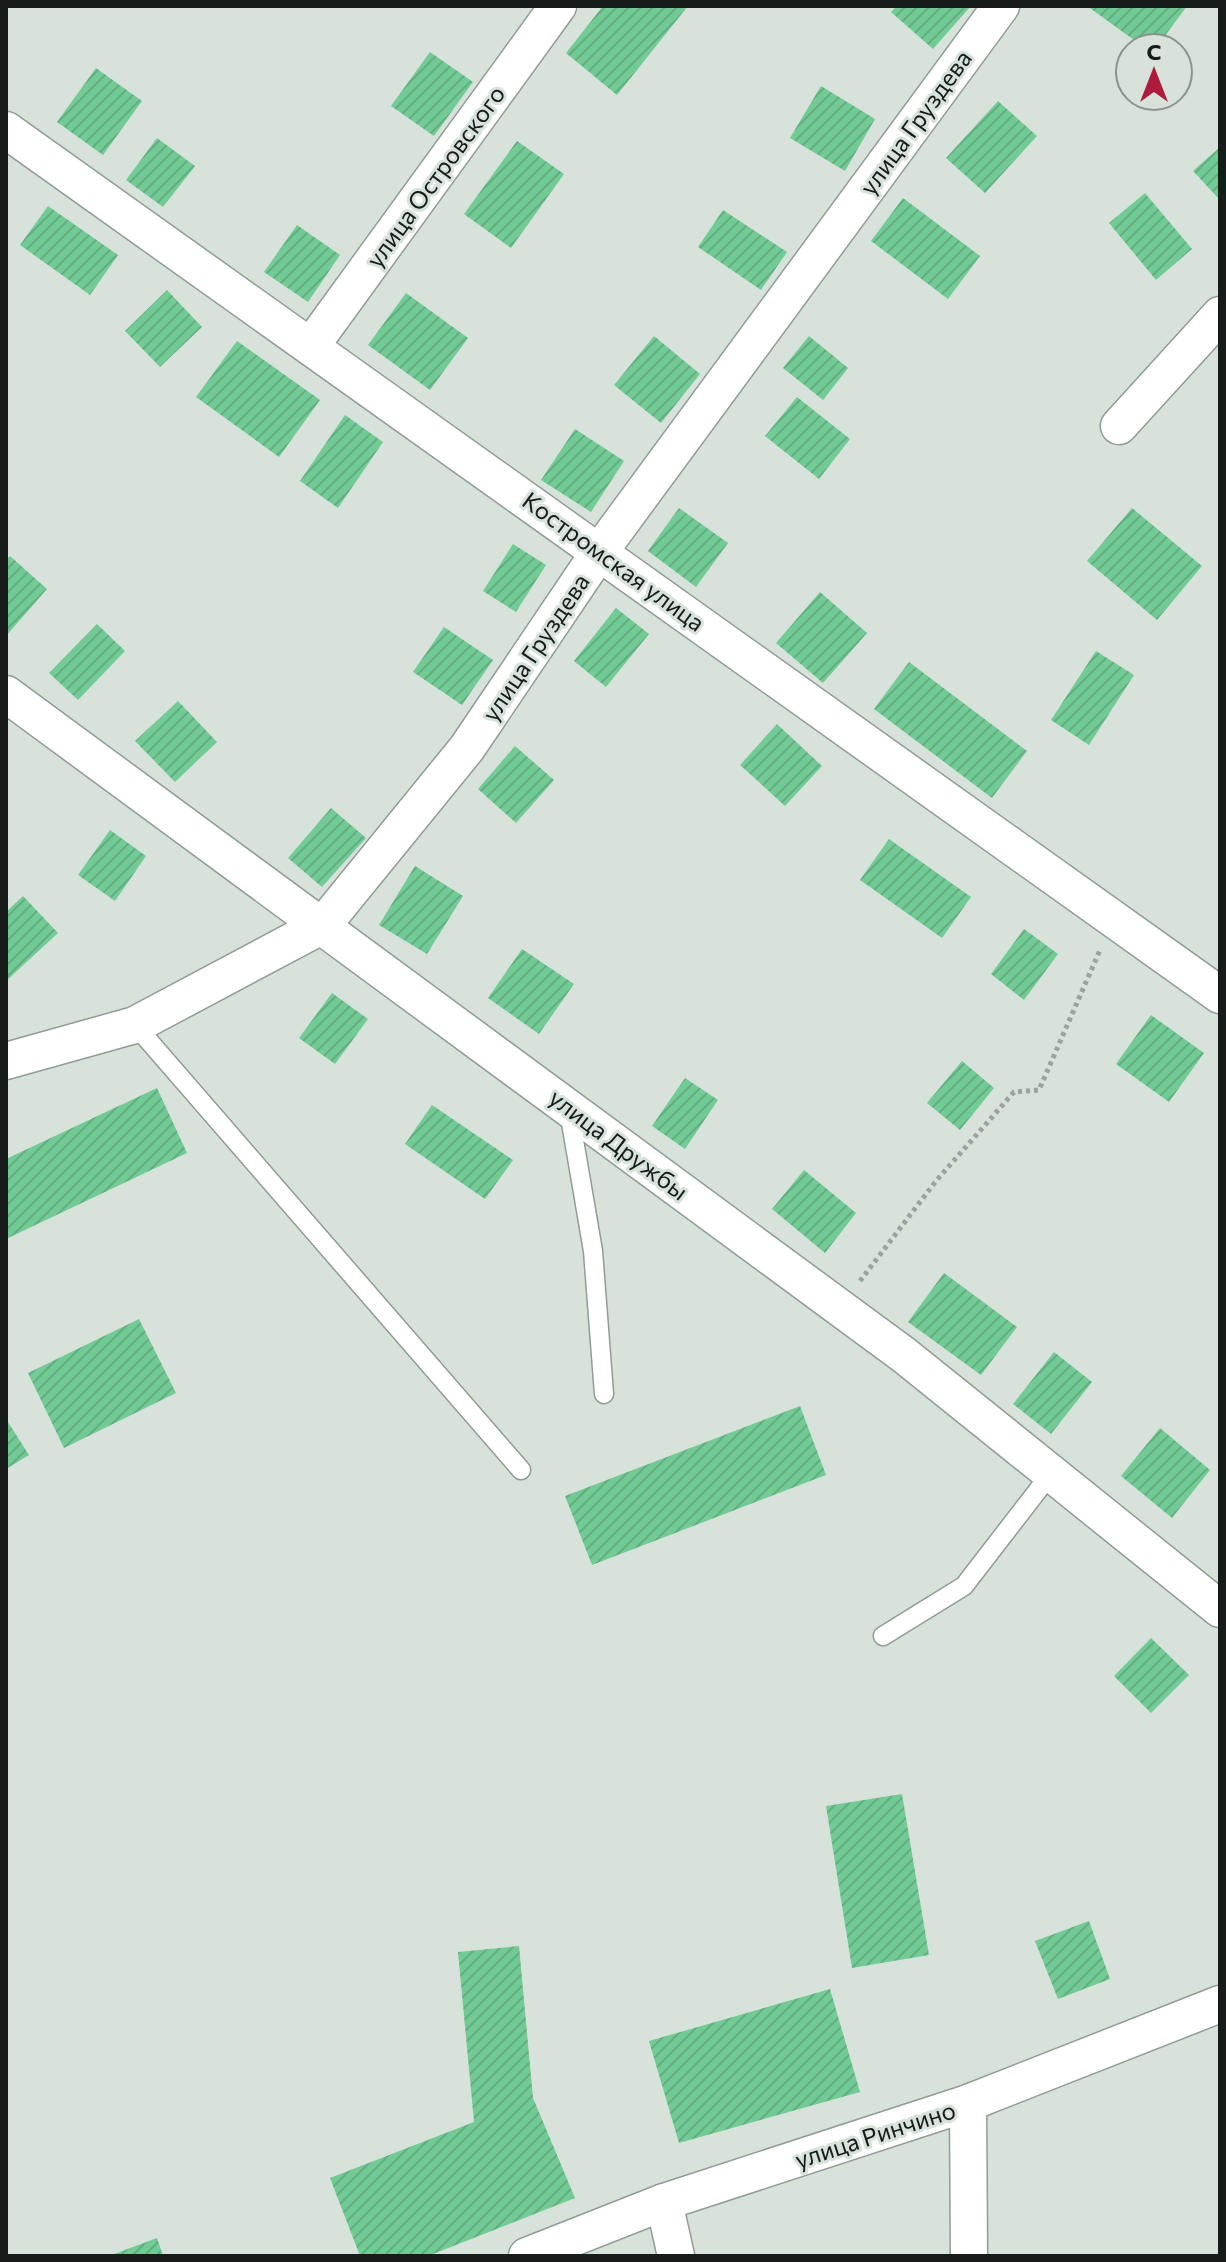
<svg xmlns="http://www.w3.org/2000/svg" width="1226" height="2262" viewBox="0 0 1226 2262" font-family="Commissioner,sans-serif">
<defs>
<pattern id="building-hatch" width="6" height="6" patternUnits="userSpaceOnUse" patternTransform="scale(2)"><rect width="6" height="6" fill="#72cb95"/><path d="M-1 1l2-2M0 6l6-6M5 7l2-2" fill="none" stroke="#62ae80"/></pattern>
</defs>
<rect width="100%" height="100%" fill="#d7e2db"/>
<g fill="url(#building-hatch)">
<path d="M603 6H688L617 95 566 53Z"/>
<path d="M897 6H971L933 49 891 12Z"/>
<path d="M1087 6H1187L1156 48H1145Z"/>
<path d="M430 52 473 82 434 136 391 106Z"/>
<path d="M96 68 142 101 103 155 57 122Z"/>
<path d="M821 86 875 119 845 171 790 138Z"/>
<path d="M998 101 1037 136 985 193 946 158Z"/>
<path d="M157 138 195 166 163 207 126 180Z"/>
<path d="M517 141 564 174 511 248 464 214Z"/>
<path d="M1220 147V200L1193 171Z"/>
<path d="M1145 193 1192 249 1156 280 1109 223Z"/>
<path d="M903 198 980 256 948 299 871 241Z"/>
<path d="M48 206 118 255 90 295 20 245Z"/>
<path d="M723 210 787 252 761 290 698 247Z"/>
<path d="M297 225 340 255 308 302 264 272Z"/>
<path d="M167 290 202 327 160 367 125 331Z"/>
<path d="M406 293 468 338 430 390 368 345Z"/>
<path d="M654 336 700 374 661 423 614 385Z"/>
<path d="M809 336 848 368 823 400 783 368Z"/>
<path d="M237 341 320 400 279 457 196 397Z"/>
<path d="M797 397 850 439 819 479 765 436Z"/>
<path d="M345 415 383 442 338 508 300 481Z"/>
<path d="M575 429 624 461 591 512 541 480Z"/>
<path d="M679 508 728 543 696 587 648 551Z"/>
<path d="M1132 508 1202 566 1157 620 1087 561Z"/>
<path d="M513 544 546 565 516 612 483 591Z"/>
<path d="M10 556 47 589 6 636V560Z"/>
<path d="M820 592 867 633 823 683 776 643Z"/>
<path d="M616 608 649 634 606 687 574 661Z"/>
<path d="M97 624 125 651 78 700 49 673Z"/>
<path d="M444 627 493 660 462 705 413 672Z"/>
<path d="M1096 651 1134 675 1089 745 1051 720Z"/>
<path d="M909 662 1027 751 992 798 874 709Z"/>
<path d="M178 701 217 742 175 782 135 741Z"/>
<path d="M777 724 822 766 785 806 740 765Z"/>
<path d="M515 746 554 780 516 823 478 789Z"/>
<path d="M331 808 366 838 322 887 288 858Z"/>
<path d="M110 830 146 856 115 901 78 875Z"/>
<path d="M889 839 971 897 942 938 860 880Z"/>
<path d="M415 866 463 896 427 954 379 925Z"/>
<path d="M23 896 58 933 6 981V912Z"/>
<path d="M1024 929 1058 954 1024 1000 991 974Z"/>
<path d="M522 949 574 984 539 1034 488 998Z"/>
<path d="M332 993 368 1019 335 1064 299 1038Z"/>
<path d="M1151 1015 1204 1053 1169 1102 1116 1064Z"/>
<path d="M962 1061 994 1088 960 1130 927 1103Z"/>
<path d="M685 1078 718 1100 685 1149 652 1126Z"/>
<path d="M157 1088 187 1153 6 1239V1159Z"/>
<path d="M432 1105 513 1160 485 1199 405 1144Z"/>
<path d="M804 1170 856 1213 825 1253 772 1209Z"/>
<path d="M944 1273 1017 1327 981 1375 908 1322Z"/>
<path d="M139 1319 176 1393 64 1448 28 1373Z"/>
<path d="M1054 1352 1092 1382 1051 1434 1013 1404Z"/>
<path d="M800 1406 826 1475 592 1565 565 1496Z"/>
<path d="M6 1419 29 1455 6 1469Z"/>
<path d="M1160 1428 1210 1470 1172 1518 1121 1476Z"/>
<path d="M1151 1638 1189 1675 1151 1713 1114 1676Z"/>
<path d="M902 1794 929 1955 852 1968 826 1806Z"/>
<path d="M1089 1921 1110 1979 1058 1999 1035 1941Z"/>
<path d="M519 1946 533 2098 575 2198 428 2256H360L330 2178 474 2122 458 1952Z"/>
<path d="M830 1989 860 2092 679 2143 649 2041Z"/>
<path d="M157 2238 163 2256H109Z"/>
</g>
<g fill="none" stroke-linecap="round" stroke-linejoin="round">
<defs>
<g id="service">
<path d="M135 1025 521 1470"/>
<path d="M569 1111 593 1251 604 1394"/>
<path d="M883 1636 964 1586 1052 1472"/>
</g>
<g id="minor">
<path d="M6 130 1220 995"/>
<path d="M311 346 558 6"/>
<path d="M1119 426 1220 315"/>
<path d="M6 694 904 1355 1220 1609"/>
<path d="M6 1061 135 1025 323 925 467 748 600 551 1001 6"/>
<path d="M968 2103 969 2256"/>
<path d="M664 2202 676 2256"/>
<path d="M527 2256 664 2202 968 2103 1220 2004"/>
</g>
</defs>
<use href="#service" stroke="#919c95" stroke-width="21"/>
<use href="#minor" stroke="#919c95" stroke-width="39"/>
<path stroke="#9aa39e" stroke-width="5" stroke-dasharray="4 4" stroke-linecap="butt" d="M860 1281 936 1181 1014 1092 1039 1090 1100 950"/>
<use href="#service" stroke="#fff" stroke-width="18"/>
<use href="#minor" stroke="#fff" stroke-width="36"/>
</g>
<g text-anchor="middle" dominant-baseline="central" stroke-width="6" stroke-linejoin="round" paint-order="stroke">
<g font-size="24" fill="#171b19" stroke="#d7e2db">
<text transform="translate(915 122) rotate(-54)">улица Груздева</text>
<text transform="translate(435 176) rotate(-54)">улица Островского</text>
<text transform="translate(614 561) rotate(36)">Костромская улица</text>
<text transform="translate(535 647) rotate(-56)">улица Груздева</text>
<text transform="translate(619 1144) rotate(37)">улица Дружбы</text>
<text transform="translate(875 2134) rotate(-18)">улица Ринчино</text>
</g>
</g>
<rect width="1226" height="2262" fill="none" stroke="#171b19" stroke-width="16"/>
<g transform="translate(1154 72)"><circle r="38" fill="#d7e2db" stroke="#8a928d" stroke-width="2"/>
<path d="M0-6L14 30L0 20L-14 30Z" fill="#af1b3d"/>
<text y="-12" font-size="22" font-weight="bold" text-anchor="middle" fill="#171b19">С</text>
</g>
</svg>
